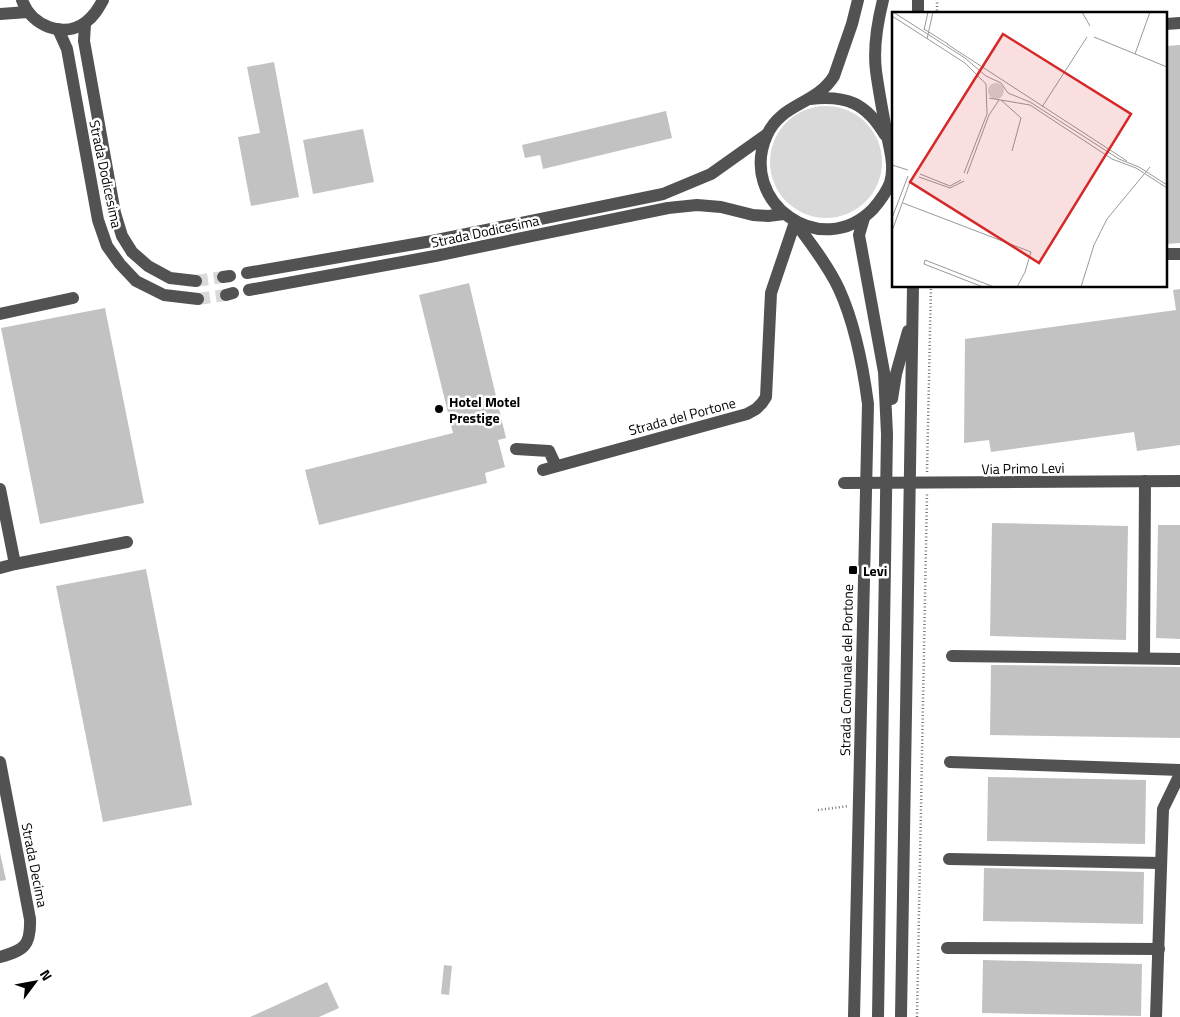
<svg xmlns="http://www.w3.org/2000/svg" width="1180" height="1017" viewBox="0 0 1180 1017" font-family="'Titillium Web',sans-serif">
<rect width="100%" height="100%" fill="#fff"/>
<circle fill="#d9d9d9" cx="826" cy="162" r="56"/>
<g fill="#c2c2c2">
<path d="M1180 45V243L1166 244V46Z"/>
<path d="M274 62 299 197 251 206 238 137 260 133 247 67Z"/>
<path d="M666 111 672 138 543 169 540 155 525 158 522 145Z"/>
<path d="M363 129 374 182 313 194 303 140Z"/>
<path d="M469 283 506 438 498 440 505 467 485 473 487 483 319 525 305 470 453 433 419 295Z"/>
<path d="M1180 289V445L1137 451 1134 432 991 452 989 440 964 443 965 339 1176 310 1173 290Z"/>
<path d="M105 308 144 503 40 524 1 328Z"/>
<path d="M992 523 1128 526 1126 640 990 636Z"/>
<path d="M1158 525H1180V639L1156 638Z"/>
<path d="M146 569 192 805 103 822 56 586Z"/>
<path d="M991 665 1180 667V738L990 735Z"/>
<path d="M988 777 1146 780 1145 844 987 841Z"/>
<path d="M0 853 6 880 0 881Z"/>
<path d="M984 868 1144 872 1143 924 983 921Z"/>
<path d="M983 960 1142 964 1141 1016 982 1013Z"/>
<path d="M444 965 452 966 449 995 441 994Z"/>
<path d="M327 982 339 1008 319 1017H250Z"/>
</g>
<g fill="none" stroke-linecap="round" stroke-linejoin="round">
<g stroke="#d9d9d9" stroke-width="12" stroke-dasharray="12 6" stroke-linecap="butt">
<path d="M196 281 223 277"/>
<path d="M198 299 226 295"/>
</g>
<g stroke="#747474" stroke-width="2.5" stroke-dasharray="1 2.5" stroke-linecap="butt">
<path d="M937 14V0"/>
<path d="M927 472 931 286"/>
<path d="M818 810 849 806"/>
<path d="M917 1017 927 493"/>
</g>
<g stroke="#525252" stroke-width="12">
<path d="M22 0C31 26 64 39 86 22 94 16 98 9 103 0"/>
<path d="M858 0 852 24 834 76C816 105 781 103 767 135 737 202 821 262 873 209 880 201 886 193 890 183 895 166 890 152 887 135 883 114 879 93 876 71 873 47 877 24 883 0"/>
<path d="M0 14 28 12"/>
<path d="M918 14V0"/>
<path d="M85 24 84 41 115 213 122 236 132 252 148 266 170 278 196 281"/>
<path d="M1166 24 1180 23"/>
<path d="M58 29 67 49 98 220 107 246 120 264 136 281 164 295 198 299"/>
<path d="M810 99C847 95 866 103 885 135"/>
<path d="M864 218 859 235 884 372 887 434 878 1017"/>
<path d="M795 222C810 243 828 265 839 289 855 324 863 366 868 404L854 1017"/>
<path d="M1166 254H1180"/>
<path d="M247 273 432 241 663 194 711 174 766 135"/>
<path d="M223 277 230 276"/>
<path d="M249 290 435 256 668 208 697 205 721 207 753 215 768 216 784 214"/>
<path d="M226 295 233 293"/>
<path d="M0 314 73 298"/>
<path d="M892 399 896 374 908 331"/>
<path d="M516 449 549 451 556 466"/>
<path d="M543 470 747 414 756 409 762 403 766 397 771 293 795 222"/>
<path d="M844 483 1180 481"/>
<path d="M0 489 15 564 127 542"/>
<path d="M0 568 15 564"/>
<path d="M952 656 1180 659"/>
<path d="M1144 658 1145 481"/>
<path d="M0 762 30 919C31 946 24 950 0 957"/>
<path d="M950 762 1180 770"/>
<path d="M949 859 1161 863"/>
<path d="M947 948 1159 949"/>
<path d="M901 1017 913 286"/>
<path d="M1156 1017 1163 809 1180 774"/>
</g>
</g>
<g fill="#000" stroke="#fff" stroke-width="2">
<circle cx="439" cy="409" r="5"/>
<rect x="848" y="565" width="10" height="10" rx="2.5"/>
</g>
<g text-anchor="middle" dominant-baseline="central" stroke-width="5" stroke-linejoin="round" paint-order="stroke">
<g font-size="14" fill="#000" stroke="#fff">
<text transform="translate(106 174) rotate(78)">Strada Dodicesima</text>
<text transform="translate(485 231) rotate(-12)">Strada Dodicesima</text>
<text transform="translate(682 416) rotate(-15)">Strada del Portone</text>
<text transform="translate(1023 468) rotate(-1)">Via Primo Levi</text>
<text transform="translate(846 670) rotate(-89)">Strada Comunale del Portone</text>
<text transform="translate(35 865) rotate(79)">Strada Decima</text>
</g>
<g font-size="14" font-weight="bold" fill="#000" stroke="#fff" text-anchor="start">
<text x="449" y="401">Hotel Motel<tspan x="449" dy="16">Prestige</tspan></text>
<text x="863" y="570">Levi</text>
</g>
</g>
<g transform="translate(892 12)">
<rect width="275" height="275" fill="#fff"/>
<path d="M96 79a8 8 0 1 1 16 0a8 8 0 1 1-16 0Z" fill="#d9d9d9"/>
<path fill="none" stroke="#999" stroke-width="1" d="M1 0 73 46 94 64 109 71 116 81 138 90 227 147 247 155 275 173M190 0 198 14M0 4 73 51 94 72 95 102 72 161M32 17 56 32M32 18 36 0M202 25 275 55M35 27 41 0M55 32 235 149M243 42 258 0M97 86 138 93 220 147 244 156 275 176M109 88 129 106 120 139M150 95 195 25M0 153 16 158M28 162 58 174 69 168M75 162 97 103 107 88M27 165 58 176 72 169M11 191 139 240 133 260 125 275M0 206 16 164M0 219 19 167M91 275 32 252 33 248 102 275M189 275 202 233 215 207 258 155"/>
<path fill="#d62828" fill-opacity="0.15" stroke="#d62828" stroke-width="2.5" d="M111 22 239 102 147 251 18 170Z"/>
<rect width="275" height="275" fill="none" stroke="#000" stroke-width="2.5"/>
</g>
<g transform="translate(35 982) rotate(58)" stroke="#ffffff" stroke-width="4" paint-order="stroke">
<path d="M0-4L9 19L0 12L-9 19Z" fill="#000000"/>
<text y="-8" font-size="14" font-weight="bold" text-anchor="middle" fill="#000000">N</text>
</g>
</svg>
